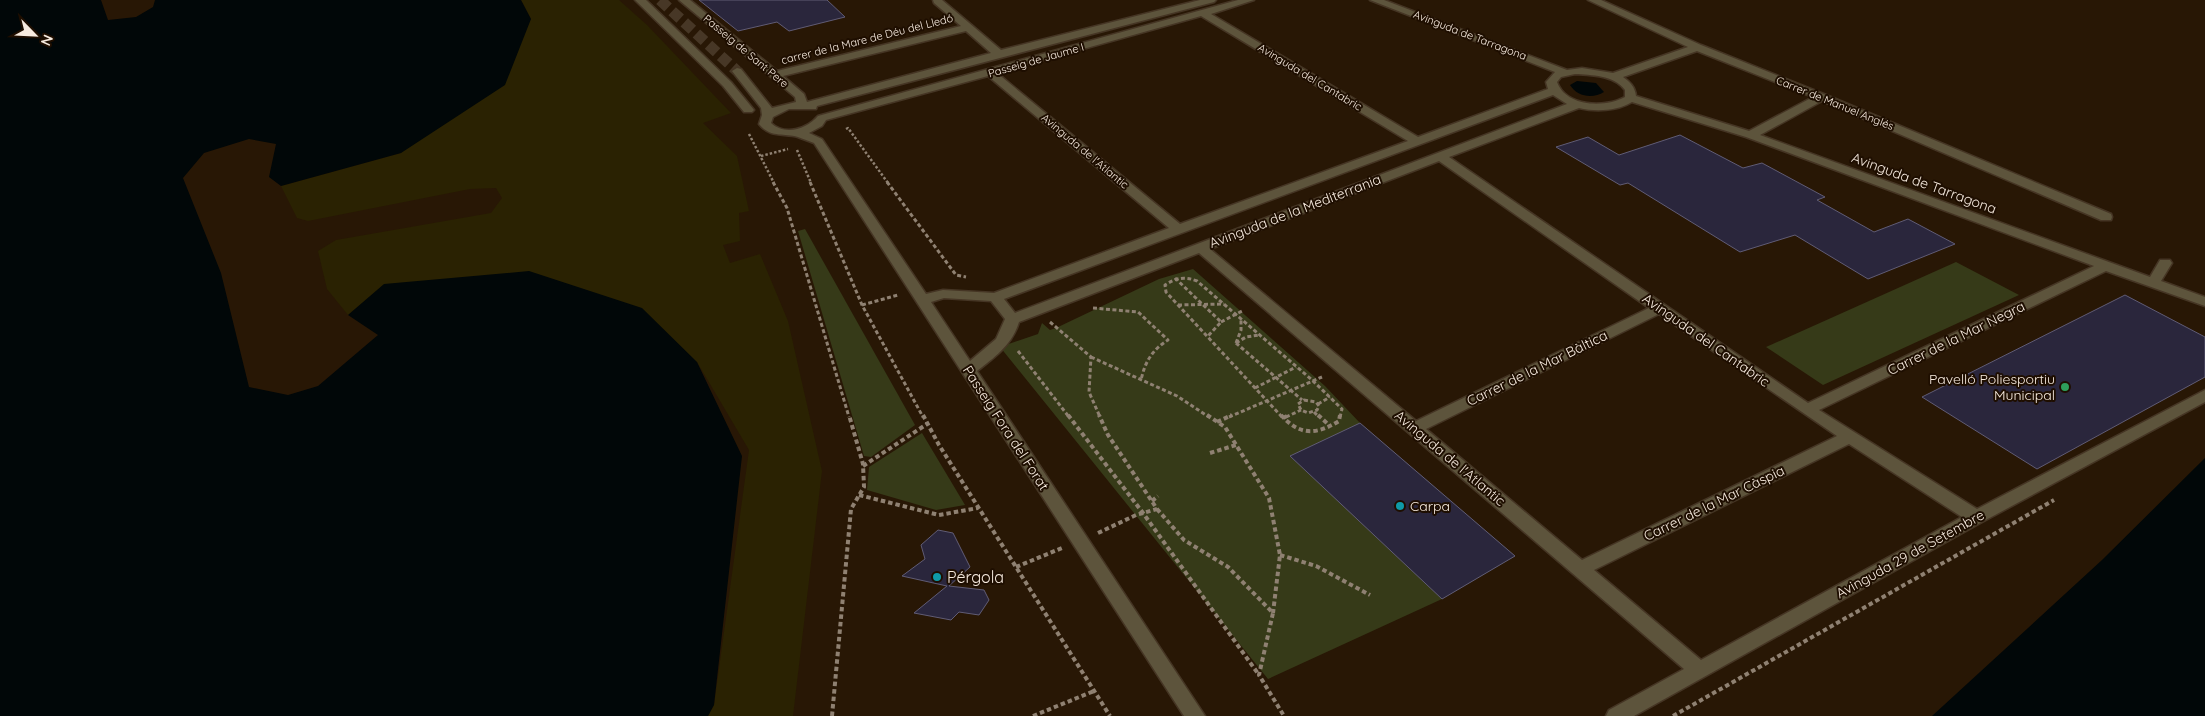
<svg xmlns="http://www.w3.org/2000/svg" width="2205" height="716" viewBox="0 0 2205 716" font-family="Quicksand,sans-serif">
<rect width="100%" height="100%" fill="#281705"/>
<g fill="#363a18">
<path d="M805 229 915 425 871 457 864 456 798 231Z"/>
<path d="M1956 262 2019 295 1823 385 1766 347Z"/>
<path d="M1193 269 1325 386 1360 423 1515 556 1442 599 1268 679 1000 347 1038 334 1042 323 1050 330 1056 328 1159 279Z"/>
<path d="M922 433 965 505 936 510 867 490 869 467Z"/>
</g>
<path fill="#2a2202" d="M521 0H619L647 25 731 113 703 123 737 156 749 211 739 213 740 241 723 245 730 263 760 254 788 321 822 471 793 716H708L714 705 749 450 697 362 385 284 348 315 327 289 318 251 336 240 491 213 502 198 496 188 470 189 308 221 297 218 281 186 401 153 531 19Z"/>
<g fill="#010708">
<path d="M0 0H101L108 20 136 17 153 7 155 0H521L531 19 505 85 401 153 281 186 269 177 276 144 249 139 204 153 183 178 221 273 249 387 288 395 318 386 378 335 348 315 384 284 529 271 642 308 697 362 742 456 714 705 708 716H0Z"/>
<path d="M1577 81 1596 83 1604 92C1593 99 1577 97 1570 85Z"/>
<path d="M2205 458V716H1932L2102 560Z"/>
</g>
<g fill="#2a263c" stroke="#605c75">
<path d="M699 0H827L845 17 789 31 777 22 738 31Z"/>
<path d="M1680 135 1743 168 1762 163 1825 197 1817 200 1874 232 1908 219 1955 244 1868 279 1795 235 1740 252 1628 183 1620 185 1556 147 1588 137 1619 155Z"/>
<path d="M2125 295 2205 337V377L2037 469 1922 397Z"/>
<path d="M1360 423 1515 556 1442 599 1290 456Z"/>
<path d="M938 530 953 533 970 567 949 586 984 590 989 600 979 615 959 612 951 620 914 613 947 586 902 576 925 559 921 545Z"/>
</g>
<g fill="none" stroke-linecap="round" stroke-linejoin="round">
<path stroke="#473726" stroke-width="11" stroke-dasharray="11 5.5" stroke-linecap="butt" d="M660 0 737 71"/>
<defs>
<g id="minor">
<path d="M635 0H646L731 82 754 110 752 112H744L723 86Z"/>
<path d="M679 0H690L777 71 961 26 934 3 933 0H942L1001 50 1200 0H1216L1214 2 817 106 816 109H789L773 117 771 123C785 136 807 129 818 116L1238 0H1254L1211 14 1418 137 1548 89 1546 82 1555 72 1370 0H1384L1567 70 1582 68 1613 73 1688 47 1588 0H1601L1701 45 1826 95 2111 214 2112 217 2111 220H2101L1822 101 1760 135 2150 277 2160 260H2170L2172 263 2161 281 2205 297V306L2106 271 1819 410 1977 509 2205 390V402L1982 522 1634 716H1606L1609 710 1684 669 1199 253 1019 322C1012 345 995 357 977 371L1205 716H1184L814 143C809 141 803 139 798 137 783 133 770 138 759 124L762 115 761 108 732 71 737 68 741 69 772 108 796 102 795 97ZM1201 16 1408 141 1180 224 997 73ZM966 31 991 53 807 102 804 94 783 76ZM1697 51 1813 97 1749 131 1636 96C1635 87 1630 82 1623 77ZM1575 74C1591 75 1614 75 1625 90V97C1605 108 1566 107 1557 82L1561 77ZM988 76 1169 228 994 293 943 290 926 294 822 139 809 133 822 126 826 120ZM1553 95 1567 104 1015 313 1004 299ZM1632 102 1746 137 2094 266 1808 403 1449 157 1579 108C1596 112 1617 111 1632 102ZM1439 161 1649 308 1416 421 1210 249ZM944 298 991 301 1005 319 996 339 970 361 931 302ZM1659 314 1837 436 1582 560 1426 429ZM1849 444 1962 517 1701 660 1594 570Z"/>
</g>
</defs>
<use href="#minor" stroke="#453524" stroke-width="3"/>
<g stroke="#8f8172" stroke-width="2.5" stroke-dasharray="2.5 2" stroke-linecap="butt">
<path d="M846 129 848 128 888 183"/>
<path d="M749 134 774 183"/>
<path d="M797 150 811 183"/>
<path d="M761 156 788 149"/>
</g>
<g stroke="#8f8172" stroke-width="3" stroke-dasharray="4 2.5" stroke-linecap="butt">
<path d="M773 182 787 208 849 417"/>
<path d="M810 182 862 305 923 417"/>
<path d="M887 182 956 275 966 277"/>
<path d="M1175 278 1221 322 1207 337"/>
<path d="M862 305 898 295"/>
<path d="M1178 305 1224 304"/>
<path d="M1093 308 1138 312 1168 340C1152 350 1145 362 1141 380"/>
<path d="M1050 322 1091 357 1089 392 1100 417"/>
<path d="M1221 322 1244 310"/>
<path d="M1236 343 1302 400"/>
<path d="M1236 343 1246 337 1259 335"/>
<path d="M1236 343 1241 330V320"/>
<path d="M1018 351 1069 417"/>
<path d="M1091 357 1177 396 1209 417"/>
<path d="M1255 388 1296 367"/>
<path d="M1304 400 1316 402 1319 406 1317 410 1308 413 1301 410 1298 404Z"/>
<path d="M1318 404 1330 397"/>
<path d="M1314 412 1319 417"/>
<path d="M1229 417 1322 377"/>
<path d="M1282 417 1166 292 1165 285C1176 278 1184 276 1197 281L1312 380 1342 409 1340 417"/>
<path d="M1286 417 1301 410"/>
</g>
<g stroke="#8f8172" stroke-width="4" stroke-dasharray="4.5 3" stroke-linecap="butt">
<path d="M923 415 939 445 1110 716"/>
<path d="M1068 415 1143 513 1259 675"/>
<path d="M1207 415 1225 427 1269 498 1280 555 1273 613"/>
<path d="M1281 415C1300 436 1316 435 1339 421L1340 415"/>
<path d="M1318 415 1330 426"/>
<path d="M1283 418 1289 415"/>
<path d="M1217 422 1232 415"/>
<path d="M1210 453 1236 445"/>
<path d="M863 466 927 424"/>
<path d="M859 495 939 515 978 508"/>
<path d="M1152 501 1158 496"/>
<path d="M1157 509 1184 540 1228 567 1273 613 1259 675 1284 716"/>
<path d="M1098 533 1136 515 1157 509 1108 435 1099 415"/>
<path d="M1280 555 1316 566 1370 595"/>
<path d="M1016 567 1062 548"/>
<path d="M832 716 851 509 864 487 863 464 849 415"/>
<path d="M1033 716 1094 691"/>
<path d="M1673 716 2054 500"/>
</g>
<use href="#minor" fill="#5d543c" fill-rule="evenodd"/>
</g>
<circle fill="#2e9e5b" stroke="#1e0e00" stroke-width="2" cx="2065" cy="387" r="5"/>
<g fill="#0f9aa8" stroke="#1e0e00" stroke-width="2">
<circle cx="1400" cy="506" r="5"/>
<circle cx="937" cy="577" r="5"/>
</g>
<g text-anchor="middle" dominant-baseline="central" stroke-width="4" stroke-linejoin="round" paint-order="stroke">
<g font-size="11" fill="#f7ebdf" stroke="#1e0e00">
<text transform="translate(1470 35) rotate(21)">Avinguda de Tarragona</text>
<text transform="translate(867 39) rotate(-14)">carrer de la Mare de Déu del Lledó</text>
<text transform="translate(746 51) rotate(40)">Passeig de Sant Pere</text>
<text transform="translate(1036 60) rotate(-16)">Passeig de Jaume I</text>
<text transform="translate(1310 77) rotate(31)">Avinguda del Cantabric</text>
<text transform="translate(1835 103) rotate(22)">Carrer de Manuel Anglés</text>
<text transform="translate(1085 151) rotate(40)">Avinguda de l'Atlantic</text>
</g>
<g font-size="14" fill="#f7ebdf" stroke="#1e0e00">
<text transform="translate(1924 183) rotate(20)">Avinguda de Tarragona</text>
<text transform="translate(1295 211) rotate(-21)">Avinguda de la Mediterrania</text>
<text transform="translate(1956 338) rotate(-26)">Carrer de la Mar Negra</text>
<text transform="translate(1706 340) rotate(35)">Avinguda del Cantabric</text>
<text transform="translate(1537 368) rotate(-26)">Carrer de la Mar Bàltica</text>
<text transform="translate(1006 428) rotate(57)">Passeig Fora del Forat</text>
<text transform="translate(1450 458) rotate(40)">Avinguda de l'Atlantic</text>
<text transform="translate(1714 503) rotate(-26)">Carrer de la Mar Càspia</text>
<text transform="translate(1910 554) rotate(-29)">Avinguda 29 de Setembre</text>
</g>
<g font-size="14" fill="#f7ebdf" stroke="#1e0e00" text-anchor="end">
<text x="2055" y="379">Pavelló Poliesportiu<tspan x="2055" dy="16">Municipal</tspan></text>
<text x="1410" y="506" text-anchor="start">Carpa</text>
</g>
<g font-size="16" fill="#f7ebdf" stroke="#1e0e00" text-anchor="start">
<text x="947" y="577">Pérgola</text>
</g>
</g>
<g transform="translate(35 35) rotate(114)" stroke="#1e0e00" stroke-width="4" paint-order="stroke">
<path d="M0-4L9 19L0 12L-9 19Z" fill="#f7ebdf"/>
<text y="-8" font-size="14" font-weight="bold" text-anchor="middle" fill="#f7ebdf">N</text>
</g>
</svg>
